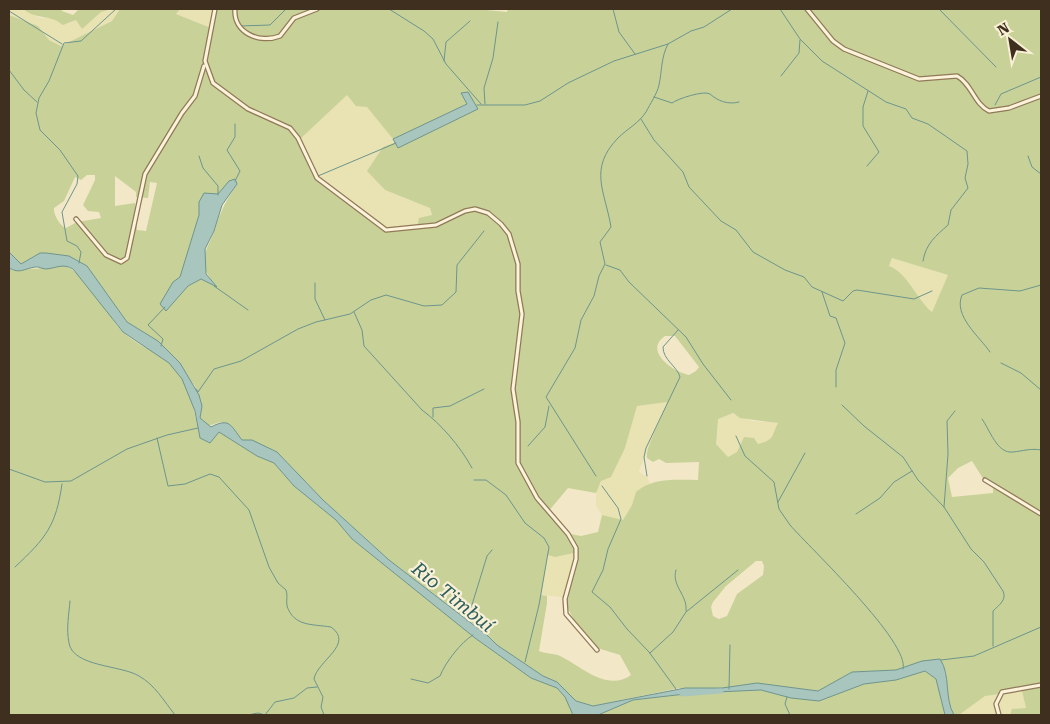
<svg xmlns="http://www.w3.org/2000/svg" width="1050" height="724" viewBox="0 0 1050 724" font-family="'Roboto Serif',serif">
<rect width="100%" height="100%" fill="#f2e7c6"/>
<g fill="#e9e2b2">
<path d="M9 9H23L39 18H56L68 24 76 20 86 25 101 12 120 9 112 21 61 46 49 40 38 26 9 15Z"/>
<path d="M180 9H216L212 28 175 14Z"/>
<path d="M347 94 367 107 396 142 383 148 368 171 385 190 430 208 432 215 417 227 384 229 322 185 312 174 298 141Z"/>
<path d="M893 258 948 275 932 312 918 298 904 278 888 266Z"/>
<path d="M667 402 662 419 640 468 639 472 647 477 650 484 636 492 632 505 623 520 602 515 596 505V493L601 481 625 448 637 406Z"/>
<path d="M730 413 752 421 778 423 775 434 773 438 758 444 755 439H743L737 452 728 457 716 444 715 429 718 419Z"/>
<path d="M574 553V561L563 597 541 595 548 554 555 557Z"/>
<path d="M1022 691 1026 708 1012 709 1010 715H959L985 696Z"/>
</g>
<g fill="#c8d298" fill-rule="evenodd">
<path d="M23 9H61L62 11 73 15 79 9H112L101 12 82 29 76 20 63 25C48 13 39 21 23 9Z"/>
<path d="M120 9H180L176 14 211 28 216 9H476L507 12 508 9H1041V715H1010L1012 709 1026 708 1022 691 985 696 959 715H954L949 707 946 671 922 661 896 670 852 672 818 691 757 683 722 688H679L593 706 576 701 553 680 547 679 497 645 488 635 389 560 323 500 277 452C266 445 252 446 242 440 231 433 238 428 220 422L208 426 200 418 202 406 195 386 158 341 127 322 87 266 69 256 46 253 34 256 21 264 9 252V15L38 26 49 40 61 46 112 21ZM461 94 478 109 398 148 396 142 383 147 367 171 385 190 430 208 432 215 419 218 417 227 384 229 369 220 322 185 312 174 298 141 347 95 356 106 367 107 393 139 467 104ZM87 175H95V180L83 205 88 211 99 212 101 218 77 222 66 228C60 226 53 214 54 208L64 201 75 177 81 180ZM115 176 136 192V197L148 198 150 182 157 183 146 231 137 230 135 203 115 206ZM229 181 237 184C226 201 221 210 215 229 206 255 194 260 216 286L201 279 188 286 166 310 173 282 180 278 199 215V202L204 193 218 195ZM892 258 948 275 932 312C916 299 908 273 889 266ZM665 336H675L699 367 696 371 689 375C673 372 643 351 665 336ZM667 402C663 416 645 448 647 458L653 462 659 459 666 463 699 462 698 480C677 480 653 477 636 492L632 505 623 520 602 515 598 532 581 536 565 533 547 513 568 488 596 493 601 481 611 477 625 448 637 406ZM733 413 740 418 778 423C771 436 776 439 758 444L754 438 744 437 737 452 728 457 716 444 718 419ZM972 461 984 480 993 484V493L952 497 948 478 958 468ZM574 553C575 566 571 588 562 597L576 624 591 646 620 655 631 675C607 692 582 667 562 657 556 653 546 654 539 651L547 603V596L541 595 548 555 555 557ZM756 561H762L764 566 763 575 737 594 727 616 719 619 713 616 711 607 713 602 726 586Z"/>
<path d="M62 265C83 269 106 313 120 329 138 349 168 353 183 379 192 397 196 418 200 438L219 432 257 456 274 463 294 486 336 520 352 539 475 638 531 678 557 688 565 697 573 715H9V268L14 271C31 268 46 269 62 265Z"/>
<path d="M925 671 936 679 945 715H598L633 700 694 693 761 690 791 698 819 701 864 684 896 680Z"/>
</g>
<g fill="#a8c5be" stroke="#6d958d">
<path d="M468 92 478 109 398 148 393 139 467 104 461 93Z"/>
<path d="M235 179 237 184 222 205 214 231 205 249 206 274 217 287 201 279 188 286 166 311 160 304 173 282 180 277 199 215V202L204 193 218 194 229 181Z"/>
<path d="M9 252 21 264 40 253H46L69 256 87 266 127 322 158 341 180 363 199 395 202 406 200 418 211 427C230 417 231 426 242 440H252L277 452 323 500 389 560 488 636 497 645 543 676 557 682 576 701 593 706 685 688H722L757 683 818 691 852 672 896 670 922 661 940 659C951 675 944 698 954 715H945L936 679 925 671 896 680 864 684 819 701 791 698 761 690 694 693 633 700 598 715H573L565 697 557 688 531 678 475 638 352 539 336 520 294 486 274 463 257 456 219 432 210 443 200 438 195 411 182 379 169 363 123 332 73 269C63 263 57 268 46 269 42 269 38 266 35 267 23 269 20 274 9 268Z"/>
</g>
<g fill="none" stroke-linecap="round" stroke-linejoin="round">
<g stroke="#6d958d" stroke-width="1">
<path d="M389 9 424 31 433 39 446 64 481 104"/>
<path d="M613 9 619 32 635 54"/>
<path d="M780 9 800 39 822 61 886 102 906 109 912 118 928 124 967 151 968 164 965 178 968 188 951 210 948 225C936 236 926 243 923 261"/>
<path d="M939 9 996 67"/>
<path d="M9 11 62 44"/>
<path d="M240 26 270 25 286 9"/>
<path d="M444 61 446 42 470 21"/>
<path d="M9 70 24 90 37 102"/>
<path d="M781 76 799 53 800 40"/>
<path d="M654 97 672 103C677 99 704 90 710 94 718 101 728 105 739 102"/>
<path d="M485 104 484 88 493 58 498 22"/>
<path d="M477 105H525L540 101 568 83 614 61 668 44 691 31 704 27 732 9"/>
<path d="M995 105 1001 94 1041 77"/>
<path d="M641 119 654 140 683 172 689 187 721 221 736 230 753 252 785 270 804 277 812 287 843 301 853 291 857 290 914 299 932 291"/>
<path d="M235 124V137L227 150 240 171 235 181"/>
<path d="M199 156 203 168 218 186V195"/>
<path d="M1028 156 1032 167 1041 174"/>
<path d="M867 166 879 152 863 126V107L868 91"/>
<path d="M318 176 396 143"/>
<path d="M79 263 81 252 77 246 67 241 62 212 77 184 78 176 60 150 40 130 36 113 39 98 49 81 64 43 81 41 116 9"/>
<path d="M606 265 620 270 629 282 686 337 703 364 731 400"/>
<path d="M315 283V299L325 320"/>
<path d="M214 286 248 310"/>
<path d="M822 292 830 316 836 318 845 343 836 370V387"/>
<path d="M354 312 362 330 364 346 422 410C441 424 460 446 472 468"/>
<path d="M161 346 163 339 148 325 165 307"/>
<path d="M990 352C980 337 953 316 962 295L979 288 1020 291 1041 285"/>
<path d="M1001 363 1021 373 1041 390"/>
<path d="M196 389 198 392 214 369 241 361 298 329 316 322 350 314 371 300 386 295 424 306 442 305 456 292 457 265 484 231"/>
<path d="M842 405 864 426 903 457 918 480 944 507 971 549 984 562 1003 591C1007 600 999 605 993 611V646"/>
<path d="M433 417V408L450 406 484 389"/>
<path d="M982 419C990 430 997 454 1013 452 1023 451 1031 448 1041 450"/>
<path d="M736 436 745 456 774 482 779 509 790 525C809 547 911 643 903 669"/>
<path d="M157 438 168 486 185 484 210 474 219 477 249 510 269 567 278 583 286 590C288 595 286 600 287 606 294 627 313 624 331 627 355 644 317 661 314 679L323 697 321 707 324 715"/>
<path d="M528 446 545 427 549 406"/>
<path d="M9 469 45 482 71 481 127 449 167 435 198 428"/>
<path d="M596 476 546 397 575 348 581 320 594 296 599 276 605 264 600 242 611 227C605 191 588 169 618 138 627 129 639 123 646 112 650 104 657 94 659 85 662 71 661 57 668 44"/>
<path d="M647 476 644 457 646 448 680 377C677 366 663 360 663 347L678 330"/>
<path d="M474 480H486L506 495 525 523 544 538 549 547 539 605 525 662"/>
<path d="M602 486 618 508 621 519 608 549 603 570 592 592 610 607 627 629 649 652 676 689"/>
<path d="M778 502 805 453"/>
<path d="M944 507 948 454 947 421 955 411"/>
<path d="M856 514 880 498 894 482 912 471"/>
<path d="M15 567C46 538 56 526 62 484"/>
<path d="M676 570C671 586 688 595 686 611"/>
<path d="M70 601C69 614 66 629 69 643 73 667 121 665 139 676 155 685 164 701 175 715"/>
<path d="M467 621 487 556 492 550"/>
<path d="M650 653 673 632 686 612 738 570"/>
<path d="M941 660 974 656 1041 627"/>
<path d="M411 679 428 683 440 676C445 663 461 642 473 635"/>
<path d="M729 689 730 645"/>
<path d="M787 697 785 704 790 715"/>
<path d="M248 715 258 713 265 715 275 702 294 698 307 688 317 687"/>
</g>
<path stroke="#a8c5be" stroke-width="5" d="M682 694 721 691"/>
<defs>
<g id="minor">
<path d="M215 9 205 61 213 83 248 109 290 128 298 138 317 178 386 230 436 225 465 211 475 209 488 213 501 224 509 234 518 264V291L522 314 513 389 518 422V463L537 498 568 534 576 548V559L565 599 566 614 597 650"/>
<path d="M235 9C233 33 260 44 280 36L294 18 317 9"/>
<path d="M807 9 833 41 844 49 919 79 957 76C972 84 974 104 989 111L1009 108 1041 96"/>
<path d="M76 219 106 255 121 262 127 258 145 174 182 113 195 96 204 66"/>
<path d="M985 480 1041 514"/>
<path d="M999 715 996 704 1002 692 1041 685"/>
</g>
</defs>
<use href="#minor" stroke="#907959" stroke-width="5.5"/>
<use href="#minor" stroke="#fcf3da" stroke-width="3"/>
</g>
<g text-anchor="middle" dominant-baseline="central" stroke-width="4.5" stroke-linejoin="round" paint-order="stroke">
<g font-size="19" font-style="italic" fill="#2d5f5f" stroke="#f9f0d6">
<text transform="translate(453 597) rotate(39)">Rio Timbuí</text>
</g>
</g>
<rect width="1050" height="724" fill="none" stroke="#3f2f1e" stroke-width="20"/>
<g transform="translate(1010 40) rotate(329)" stroke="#f9f0d6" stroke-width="4" paint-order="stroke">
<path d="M0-4L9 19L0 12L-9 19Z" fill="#3f2f1e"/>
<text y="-8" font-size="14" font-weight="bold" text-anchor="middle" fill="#3f2f1e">N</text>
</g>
</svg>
